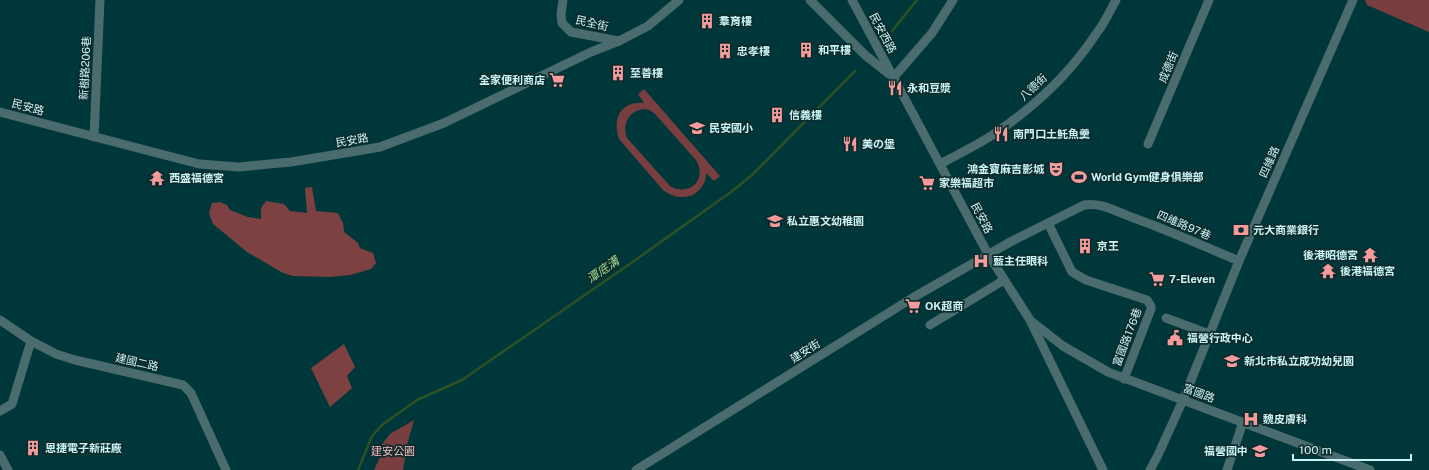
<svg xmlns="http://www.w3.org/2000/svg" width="1429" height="470" viewBox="0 0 1429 470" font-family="'Public Sans','Noto Sans TC','Noto Sans JP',sans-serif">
<rect width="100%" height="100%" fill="#00373a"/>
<g fill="#793e3f" fill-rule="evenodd">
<path d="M1365 0H1429V32L1367 5Z"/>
<path d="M644 89 720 176 714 181 706 173C706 187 695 198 681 197 674 197 669 194 663 190L619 139C612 118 621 101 644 103L638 94ZM643 109 649 110 654 113 696 160C708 180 689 197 670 186L627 138C622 124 628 112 643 109Z"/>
<path d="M414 420 408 441 403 470H374L381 455 380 447 390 434Z"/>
</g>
<g fill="#7e4142">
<path d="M312 187 316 211 338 213 343 223 344 232 358 243 360 248 373 253 376 263 371 269 350 275 330 277 293 276 283 273 247 252 213 224 209 213 212 203 220 202 227 205 230 210 248 217 261 219V208L266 201 284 204 290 211 307 213 305 188Z"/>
<path d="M344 344 355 367 347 376 352 388 330 407 311 368Z"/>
</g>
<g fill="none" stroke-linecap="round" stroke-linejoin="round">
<g stroke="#2c5224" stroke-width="2.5">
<path d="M892 31 917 0"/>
<path d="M358 470 372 436 382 425 417 400 462 380 634 261 731 192 752 175 855 71"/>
</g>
<g stroke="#4a6c6e" stroke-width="9">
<path d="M563 0 561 14 562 23 571 32 619 41"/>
<path d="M810 0 865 55 889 74"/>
<path d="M852 0 988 254 1030 320 1103 470"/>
<path d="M893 78 932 33 953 0"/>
<path d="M0 112 199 164 239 167 291 162 351 152 380 147 444 123 591 52 619 41 648 26 679 0"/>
<path d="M94 137 100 0"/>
<path d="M1148 144 1209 0"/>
<path d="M940 164C957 155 975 146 991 136 1032 109 1069 75 1096 34 1104 24 1110 11 1116 0"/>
<path d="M1048 223 1072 272 1086 280 1147 300 1151 306V309L1124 379"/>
<path d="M1166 318 1209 334"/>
<path d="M0 320 31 341 56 354 75 360 183 385 191 393 226 470"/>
<path d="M1031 321 1063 346 1108 372 1370 470"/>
<path d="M930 325 1004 280"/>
<path d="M0 411 12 404 31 341"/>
<path d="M0 455 8 470"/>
<path d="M636 470 914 297 1012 241 1084 205C1101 202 1115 211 1131 217 1168 230 1203 246 1239 261"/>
<path d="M1150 470 1158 455 1183 400 1239 261 1353 0"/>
<path d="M1227 470 1243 422"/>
</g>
</g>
<defs>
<symbol id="building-bare" viewBox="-9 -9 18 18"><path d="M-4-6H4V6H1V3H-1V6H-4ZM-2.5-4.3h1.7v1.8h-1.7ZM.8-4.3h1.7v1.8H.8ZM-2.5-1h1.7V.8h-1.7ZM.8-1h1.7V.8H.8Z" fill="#f59b9b" stroke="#0d2b2c" stroke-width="2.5" paint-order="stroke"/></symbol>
<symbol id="supermarket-bare" viewBox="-9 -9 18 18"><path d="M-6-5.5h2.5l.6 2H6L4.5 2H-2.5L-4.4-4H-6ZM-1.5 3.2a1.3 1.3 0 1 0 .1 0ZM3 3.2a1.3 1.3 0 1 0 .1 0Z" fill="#f59b9b" stroke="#0d2b2c" stroke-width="2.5" paint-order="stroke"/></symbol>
<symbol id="restaurant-bare" viewBox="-9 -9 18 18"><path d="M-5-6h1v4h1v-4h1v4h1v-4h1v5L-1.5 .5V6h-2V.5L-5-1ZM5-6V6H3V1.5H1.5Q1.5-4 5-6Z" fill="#f59b9b" stroke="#0d2b2c" stroke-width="2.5" paint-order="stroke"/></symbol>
<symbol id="school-bare" viewBox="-9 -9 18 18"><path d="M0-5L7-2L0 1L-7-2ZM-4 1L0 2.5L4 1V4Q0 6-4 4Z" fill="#f59b9b" stroke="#0d2b2c" stroke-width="2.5" paint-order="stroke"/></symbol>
<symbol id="theatre-bare" viewBox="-9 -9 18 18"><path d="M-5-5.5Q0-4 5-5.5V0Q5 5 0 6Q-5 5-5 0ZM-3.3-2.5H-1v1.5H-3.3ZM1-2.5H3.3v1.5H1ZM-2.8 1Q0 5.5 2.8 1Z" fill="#f59b9b" stroke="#0d2b2c" stroke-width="2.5" paint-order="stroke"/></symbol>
<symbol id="stadium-bare" viewBox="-9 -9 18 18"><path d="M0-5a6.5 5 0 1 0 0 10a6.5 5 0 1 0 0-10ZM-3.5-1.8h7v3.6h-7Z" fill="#f59b9b" stroke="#0d2b2c" stroke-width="2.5" paint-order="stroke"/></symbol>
<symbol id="temple-bare" viewBox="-9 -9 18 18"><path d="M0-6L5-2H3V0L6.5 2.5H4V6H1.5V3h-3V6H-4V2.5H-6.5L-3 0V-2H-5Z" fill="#f59b9b" stroke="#0d2b2c" stroke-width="2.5" paint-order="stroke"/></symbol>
<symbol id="bank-bare" viewBox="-9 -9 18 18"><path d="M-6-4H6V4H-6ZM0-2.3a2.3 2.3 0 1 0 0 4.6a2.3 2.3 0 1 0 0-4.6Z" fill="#f59b9b" stroke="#0d2b2c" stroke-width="2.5" paint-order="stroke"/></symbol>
<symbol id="hospital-bare" viewBox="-9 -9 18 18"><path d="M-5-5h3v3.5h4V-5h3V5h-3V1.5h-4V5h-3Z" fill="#f59b9b" stroke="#0d2b2c" stroke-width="2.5" paint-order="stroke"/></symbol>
<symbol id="civic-bare" viewBox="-9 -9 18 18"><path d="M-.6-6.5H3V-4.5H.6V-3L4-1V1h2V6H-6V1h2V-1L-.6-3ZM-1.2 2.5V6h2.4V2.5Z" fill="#f59b9b" stroke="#0d2b2c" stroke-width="2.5" paint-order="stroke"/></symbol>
</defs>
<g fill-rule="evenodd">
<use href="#building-bare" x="696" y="10" width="22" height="22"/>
<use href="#building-bare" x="795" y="39" width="22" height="22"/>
<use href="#building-bare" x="714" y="40" width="22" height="22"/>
<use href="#building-bare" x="607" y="62" width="22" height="22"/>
<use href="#supermarket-bare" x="546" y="69" width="22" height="22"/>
<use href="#restaurant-bare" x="884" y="77" width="22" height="22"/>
<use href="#building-bare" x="766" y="104" width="22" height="22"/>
<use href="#school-bare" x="686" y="117" width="22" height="22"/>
<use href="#restaurant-bare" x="990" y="123" width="22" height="22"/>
<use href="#restaurant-bare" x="839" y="133" width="22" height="22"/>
<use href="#theatre-bare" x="1045" y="158" width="22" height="22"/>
<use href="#stadium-bare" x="1068" y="166" width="22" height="22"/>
<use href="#temple-bare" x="146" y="167" width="22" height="22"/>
<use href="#supermarket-bare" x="916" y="172" width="22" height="22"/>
<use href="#school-bare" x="764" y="210" width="22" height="22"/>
<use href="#bank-bare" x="1230" y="219" width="22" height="22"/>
<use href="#building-bare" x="1074" y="235" width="22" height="22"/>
<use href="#temple-bare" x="1359" y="244" width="22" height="22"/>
<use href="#hospital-bare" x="970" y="250" width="22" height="22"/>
<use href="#temple-bare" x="1317" y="260" width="22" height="22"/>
<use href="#supermarket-bare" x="1146" y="268" width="22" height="22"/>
<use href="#supermarket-bare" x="902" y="295" width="22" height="22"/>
<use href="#civic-bare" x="1164" y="327" width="22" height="22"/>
<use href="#school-bare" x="1221" y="350" width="22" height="22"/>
<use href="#hospital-bare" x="1240" y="408" width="22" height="22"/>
<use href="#building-bare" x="22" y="437" width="22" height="22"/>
<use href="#school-bare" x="1249" y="440" width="22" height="22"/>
</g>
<g text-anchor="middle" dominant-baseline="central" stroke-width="3.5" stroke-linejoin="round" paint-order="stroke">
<g font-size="11" font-weight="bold" fill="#caf5f7" stroke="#0d2b2c" text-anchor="start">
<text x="719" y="21">羣育樓</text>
<text x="818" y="50">和平樓</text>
<text x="737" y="51">忠孝樓</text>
<text x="630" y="73">至善樓</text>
<text x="545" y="80" text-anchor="end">全家便利商店</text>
<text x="907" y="88">永和豆漿</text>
<text x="789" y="115">信義樓</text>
<text x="709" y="128">民安國小</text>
<text x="1013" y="134">南門口土魠魚羹</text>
<text x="862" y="144">美の堡</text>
<text x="1044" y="169" text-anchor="end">鴻金寶麻吉影城</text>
<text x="1091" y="177">World Gym健身俱樂部</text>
<text x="169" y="178">西盛福德宮</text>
<text x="939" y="183">家樂福超市</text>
<text x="787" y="221">私立惠文幼稚園</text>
<text x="1253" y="230">元大商業銀行</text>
<text x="1097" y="246">京王</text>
<text x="1358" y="255" text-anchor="end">後港昭德宮</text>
<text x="993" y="261">藍主任眼科</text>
<text x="1340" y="271">後港福德宮</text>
<text x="1169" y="279">7-Eleven</text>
<text x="925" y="306">OK超商</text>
<text x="1187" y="338">福營行政中心</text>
<text x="1244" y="361">新北市私立成功幼兒園</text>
<text x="1263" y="419">魏皮膚科</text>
<text x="45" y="448">恩捷電子新莊廠</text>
<text x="1248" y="451" text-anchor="end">福營國中</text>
</g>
<g font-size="11" fill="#caf5f7" stroke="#0d2b2c">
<text transform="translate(592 23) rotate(13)">民全街</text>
<text transform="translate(883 33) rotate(62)">民安西路</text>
<text transform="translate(1168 67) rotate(-67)">成德街</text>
<text transform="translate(85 68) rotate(-87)">新樹路206巷</text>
<text transform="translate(1033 87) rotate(-43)">八德街</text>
<text transform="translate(28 107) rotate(15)">民安路</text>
<text transform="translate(352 140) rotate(-10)">民安路</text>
<text transform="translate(1269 162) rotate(-66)">四維路</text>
<text transform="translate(982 218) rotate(62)">民安路</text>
<text transform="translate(1184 225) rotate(23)">四維路97巷</text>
<text transform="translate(1127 337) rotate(-69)">富國路176巷</text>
<text transform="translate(805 351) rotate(-32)">建安街</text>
<text transform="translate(137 362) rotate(13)">建國二路</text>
<text transform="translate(1199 393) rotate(20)">富國路</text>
</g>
<g font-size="11" fill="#fbc0be" stroke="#0d2b2c">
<text x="393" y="451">建安公園</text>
</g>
<g font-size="12" font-style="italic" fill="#9bd68e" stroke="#0d2b2c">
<text transform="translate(603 270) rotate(-35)">潭底溝</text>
</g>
</g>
<path d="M1293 454v6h118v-6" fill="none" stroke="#caf5f7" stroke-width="2"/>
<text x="1299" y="454" font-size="12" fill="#caf5f7" stroke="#0d2b2c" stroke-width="3" paint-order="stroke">100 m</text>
</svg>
